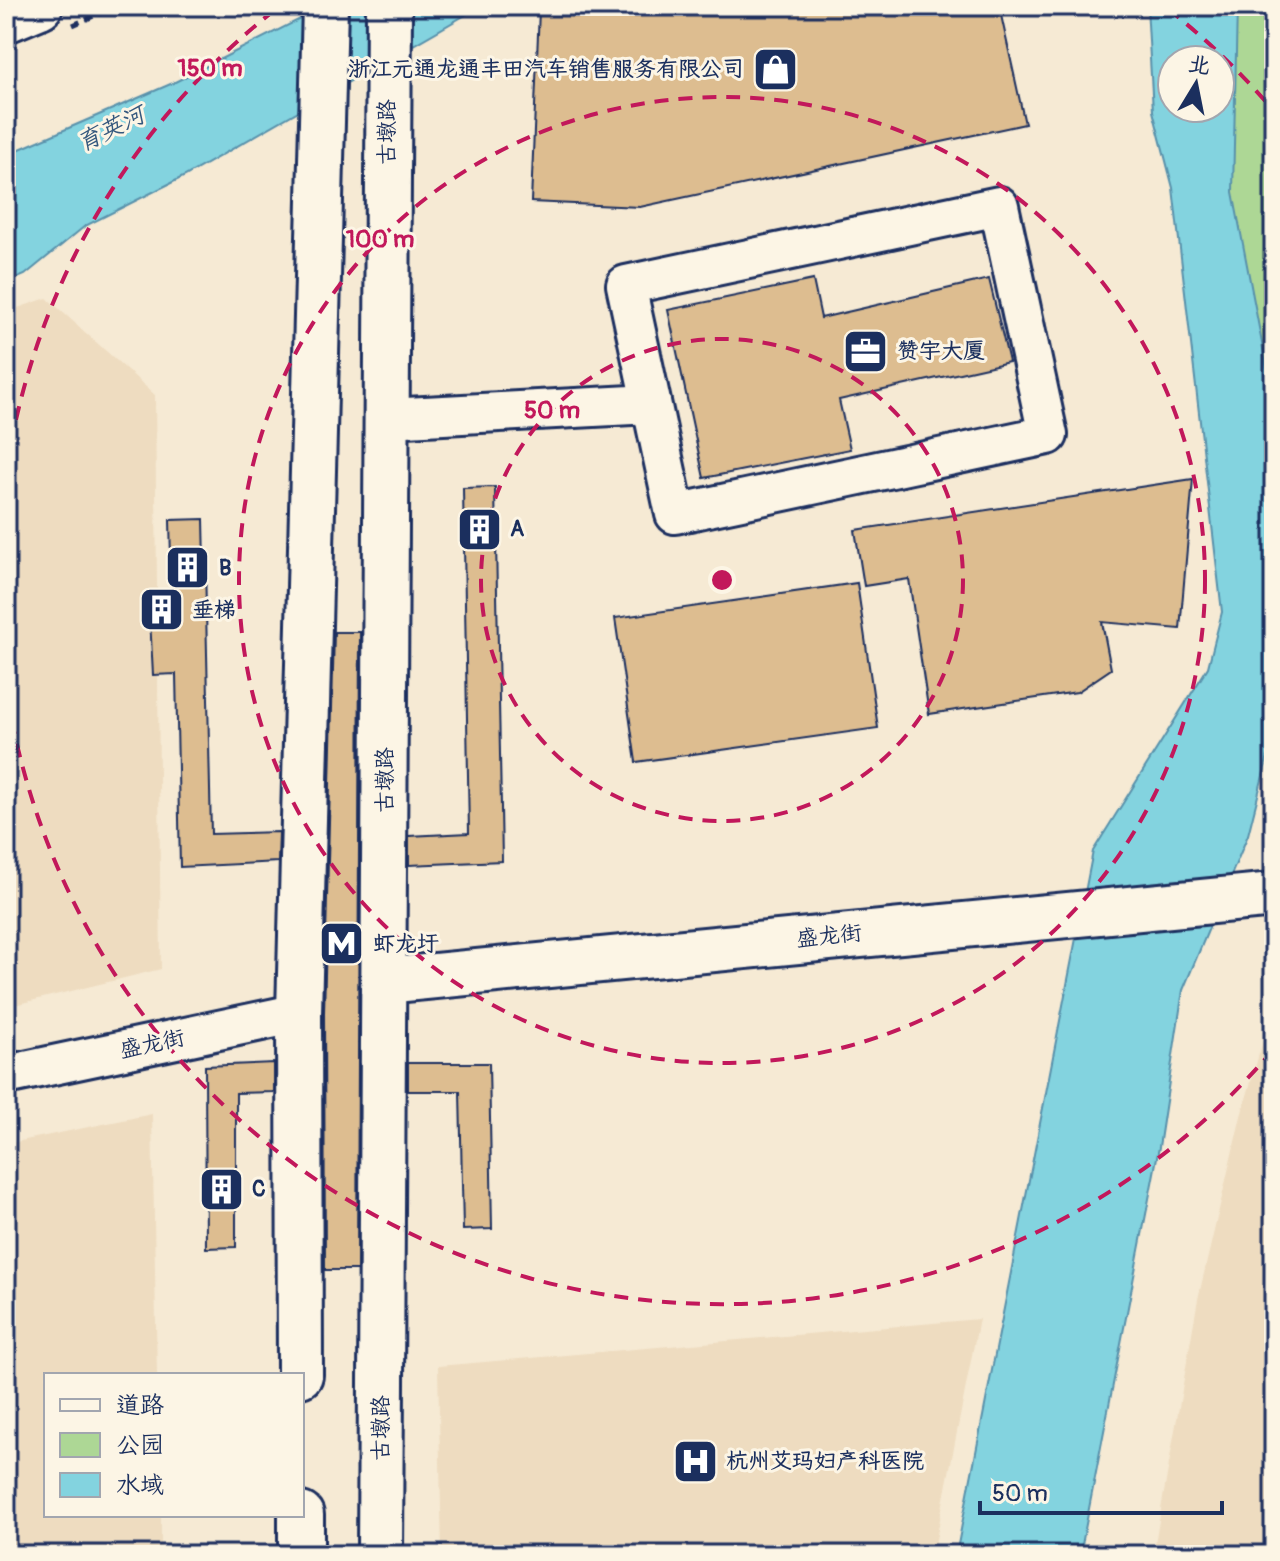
<svg xmlns="http://www.w3.org/2000/svg" width="1280" height="1561" viewBox="0 0 1280 1561" font-family="Pangolin,'LXGW WenKai TC',sans-serif">
<rect width="100%" height="100%" fill="#f6ead4"/>
<filter id="ink" filterUnits="userSpaceOnUse"><feTurbulence type="fractalNoise" baseFrequency=".0125" numOctaves="2"/><feDisplacementMap in="SourceGraphic" scale="16" xChannelSelector="R" yChannelSelector="G"/><feConvolveMatrix kernelMatrix="1 2 1 2 8 2 1 2 1" color-interpolation-filters="sRGB"/></filter>
<g filter="url(#ink)">
<g fill="#eedcc0">
<path d="M47 298 155 395 161 969 6 1007V312Z"/>
<path d="M1274 1003V1555H1153L1198 1299 1241 1116Z"/>
<path d="M152 1114 157 1375H46V1515H161V1555H6V1144Z"/>
<path d="M979 1319 933 1555H442L438 1366Z"/>
</g>
<path fill="#add795" stroke="#64837a" stroke-width="2" d="M1211 6H1274V490L1220 108V60Z"/>
<g fill="#83d3df" stroke="#5991ab" stroke-width="2" fill-rule="evenodd">
<path d="M326 6H481L185 176 85 226 25 275 6 283V155L173 83Z"/>
<path d="M1147 6H1237L1233 192 1274 406V732L1248 835 1183 990 1159 1147 1080 1555H956L1093 851 1208 667 1222 612 1173 188 1153 111ZM1172 60H1220V108H1172Z"/>
</g>
<g fill="#ddbd90" stroke="#1b2f5e" stroke-width="2">
<path d="M687 6H999L1025 124 640 207 531 202 539 10 648 14Z"/>
<path d="M989 279 1009 362 839 400 850 449 704 478 668 310 813 280 821 318Z"/>
<path d="M1193 479 1180 629 1102 622 1111 669 1077 692 929 714 909 579 864 586 855 530Z"/>
<path d="M495 487 502 861 409 865V836L469 833 463 488Z"/>
<path d="M204 519 211 834 279 832 278 862 180 867 176 674 153 675 149 600 172 598 170 520Z"/>
<path d="M857 583 878 728 636 762 615 618Z"/>
<path d="M334 632H360L357 1270H325L324 1013Z"/>
<path d="M274 1063V1092L236 1093V1247L206 1248 205 1066Z"/>
<path d="M408 1063H489L492 1229 463 1230 460 1091H408Z"/>
</g>
<g fill="none" stroke-linecap="round" stroke-linejoin="round">
<defs>
<g id="street">
<path d="M999 206 1048 435 675 514 626 285Z"/>
<path d="M387 418 651 404"/>
<path d="M6 1075 299 1013"/>
</g>
<g id="secondary">
<path d="M6 20 40 6"/>
<path d="M384 981 1274 895"/>
</g>
<g id="primary">
<path d="M300 1375 299 1013 325 6"/>
<path d="M301 1515V1555"/>
<path d="M380 1555 389 6"/>
</g>
</defs>
<use href="#street" stroke="#1b2f5e" stroke-width="44"/>
<use href="#secondary" stroke="#1b2f5e" stroke-width="50"/>
<use href="#primary" stroke="#1b2f5e" stroke-width="50"/>
<path stroke="#1b2f5e" stroke-width="5" stroke-dasharray="8 6" stroke-linecap="butt" d="M73 25 117 6"/>
<use href="#street" stroke="#fcf5e5" stroke-width="38"/>
<use href="#secondary" stroke="#fcf5e5" stroke-width="44"/>
<use href="#primary" stroke="#fcf5e5" stroke-width="44"/>
</g>
</g>
<g fill="none" stroke="#c2185b" stroke-width="4" stroke-dasharray="14 10">
<circle cx="722" cy="580" r="241"/>
<circle cx="722" cy="580" r="483"/>
<path d="M1273 1050A724 724 0 0 1 7 693M7 467A724 724 0 0 1 276 9M1168 9A724 724 0 0 1 1273 110"/>
</g>
<defs>
<symbol id="shop-square" viewBox="-11 -11 22 22"><rect x="-9" y="-9" width="18" height="18" rx="4" fill="#1b2f5e" stroke="#fcf5e5"/><path d="M-5-2.5h2.3a2.7 3.5 0 0 1 5.4 0H5L5.5 6h-11ZM-1.5-2.5h3a1.5 2.3 0 0 0-3 0Z" fill="#fff"/></symbol>
<symbol id="office-square" viewBox="-11 -11 22 22"><rect x="-9" y="-9" width="18" height="18" rx="4" fill="#1b2f5e" stroke="#fcf5e5"/><path d="M-6-3h4V-5.5h4V-3h4V5H-6ZM-1-4.5V-3h2v-1.5ZM-6 0V1H6V0Z" fill="#fff"/></symbol>
<symbol id="building-square" viewBox="-11 -11 22 22"><rect x="-9" y="-9" width="18" height="18" rx="4" fill="#1b2f5e" stroke="#fcf5e5"/><path d="M-4-6H4V6H1V3H-1V6H-4ZM-2.5-4.3h1.7v1.8h-1.7ZM.8-4.3h1.7v1.8H.8ZM-2.5-1h1.7V.8h-1.7ZM.8-1h1.7V.8H.8Z" fill="#fff"/></symbol>
<symbol id="metro-square" viewBox="-11 -11 22 22"><rect x="-9" y="-9" width="18" height="18" rx="4" fill="#1b2f5e" stroke="#fcf5e5"/><path d="M-5.5 5V-5H-3L0 0L3-5H5.5V5H3V-.5L0 4L-3-.5V5Z" fill="#fff"/></symbol>
<symbol id="hospital-square" viewBox="-11 -11 22 22"><rect x="-9" y="-9" width="18" height="18" rx="4" fill="#1b2f5e" stroke="#fcf5e5"/><path d="M-5-5h3v3.5h4V-5h3V5h-3V1.5h-4V5h-3Z" fill="#fff"/></symbol>
</defs>
<g fill-rule="evenodd">
<use href="#shop-square" x="750" y="44" width="51" height="51"/>
<use href="#office-square" x="840" y="326" width="51" height="51"/>
<use href="#building-square" x="454" y="504" width="51" height="51"/>
<use href="#building-square" x="162" y="542" width="51" height="51"/>
<use href="#building-square" x="136" y="584" width="51" height="51"/>
<use href="#metro-square" x="316" y="918" width="51" height="51"/>
<use href="#building-square" x="196" y="1164" width="51" height="51"/>
<use href="#hospital-square" x="670" y="1436" width="51" height="51"/>
</g>
<g text-anchor="middle" dominant-baseline="central" stroke-width="6" stroke-linejoin="round" paint-order="stroke">
<g font-size="22" font-weight="bold" fill="#1b2f5e" stroke="#fcf5e5" text-anchor="start">
<text x="744" y="69" text-anchor="end">浙江元通龙通丰田汽车销售服务有限公司</text>
<text x="897" y="351">赞宇大厦</text>
<text x="510" y="529">A</text>
<text x="219" y="568">B</text>
<text x="192" y="610">垂梯</text>
<text x="373" y="944">虾龙圩</text>
<text x="252" y="1189">C</text>
<text x="726" y="1461">杭州艾玛妇产科医院</text>
</g>
<g font-size="22" fill="#1b2f5e" stroke="#fcf5e5">
<text transform="translate(387 132) rotate(-90)">古墩路</text>
<text transform="translate(385 780) rotate(-90)">古墩路</text>
<text transform="translate(829 936) rotate(-6)">盛龙街</text>
<text transform="translate(152 1044) rotate(-12)">盛龙街</text>
<text transform="translate(381 1428) rotate(-90)">古墩路</text>
</g>
<g font-size="24" font-style="italic" fill="#35587e" stroke="#fcf5e5">
<text transform="translate(111 129) rotate(-26)">育英河</text>
</g>
</g>
<circle cx="722" cy="580" r="12" fill="#c2185b" stroke="#fcf5e5" stroke-width="4"/>
<g font-size="24" text-anchor="middle" font-weight="bold" fill="#c2185b" stroke="#fcf5e5" stroke-width="6" stroke-linejoin="round" paint-order="stroke">
<text x="210" y="76">150 m</text>
<text x="380" y="247">100 m</text>
<text x="552" y="418">50 m</text>
</g>
<rect width="1280" height="1561" fill="none" stroke="#fcf5e5" stroke-width="32"/>
<rect x="16" y="16" width="1248" height="1529" fill="none" stroke="#1b2f5e" stroke-width="3" filter="url(#ink)"/>
<rect x="44" y="1373" width="260" height="144" fill="#fcf5e5" stroke="#a2a6af" stroke-width="2"/>
<rect x="60" y="1399" width="40" height="12" fill="#fcf5e5" stroke="#a2a6af" stroke-width="2"/>
<text x="116" y="1413" font-size="24" fill="#1b2f5e">道路</text>
<rect x="60" y="1433" width="40" height="24" fill="#add795" stroke="#a2a6af" stroke-width="2"/>
<text x="116" y="1453" font-size="24" fill="#1b2f5e">公园</text>
<rect x="60" y="1473" width="40" height="24" fill="#83d3df" stroke="#a2a6af" stroke-width="2"/>
<text x="116" y="1493" font-size="24" fill="#1b2f5e">水域</text>
<g transform="translate(1196 84) rotate(10)"><circle r="38" fill="#fcf5e5" stroke="#a2a6af" stroke-width="2"/>
<path d="M0-6L14 30L0 20L-14 30Z" fill="#1b2f5e"/>
<text y="-12" font-size="22" font-weight="bold" text-anchor="middle" fill="#1b2f5e">北</text>
</g>
<path d="M980 1501v12h242v-12" fill="none" stroke="#1b2f5e" stroke-width="4"/>
<text x="992" y="1501" font-size="24" fill="#1b2f5e" stroke="#fcf5e5" stroke-width="6" paint-order="stroke">50 m</text>
</svg>
